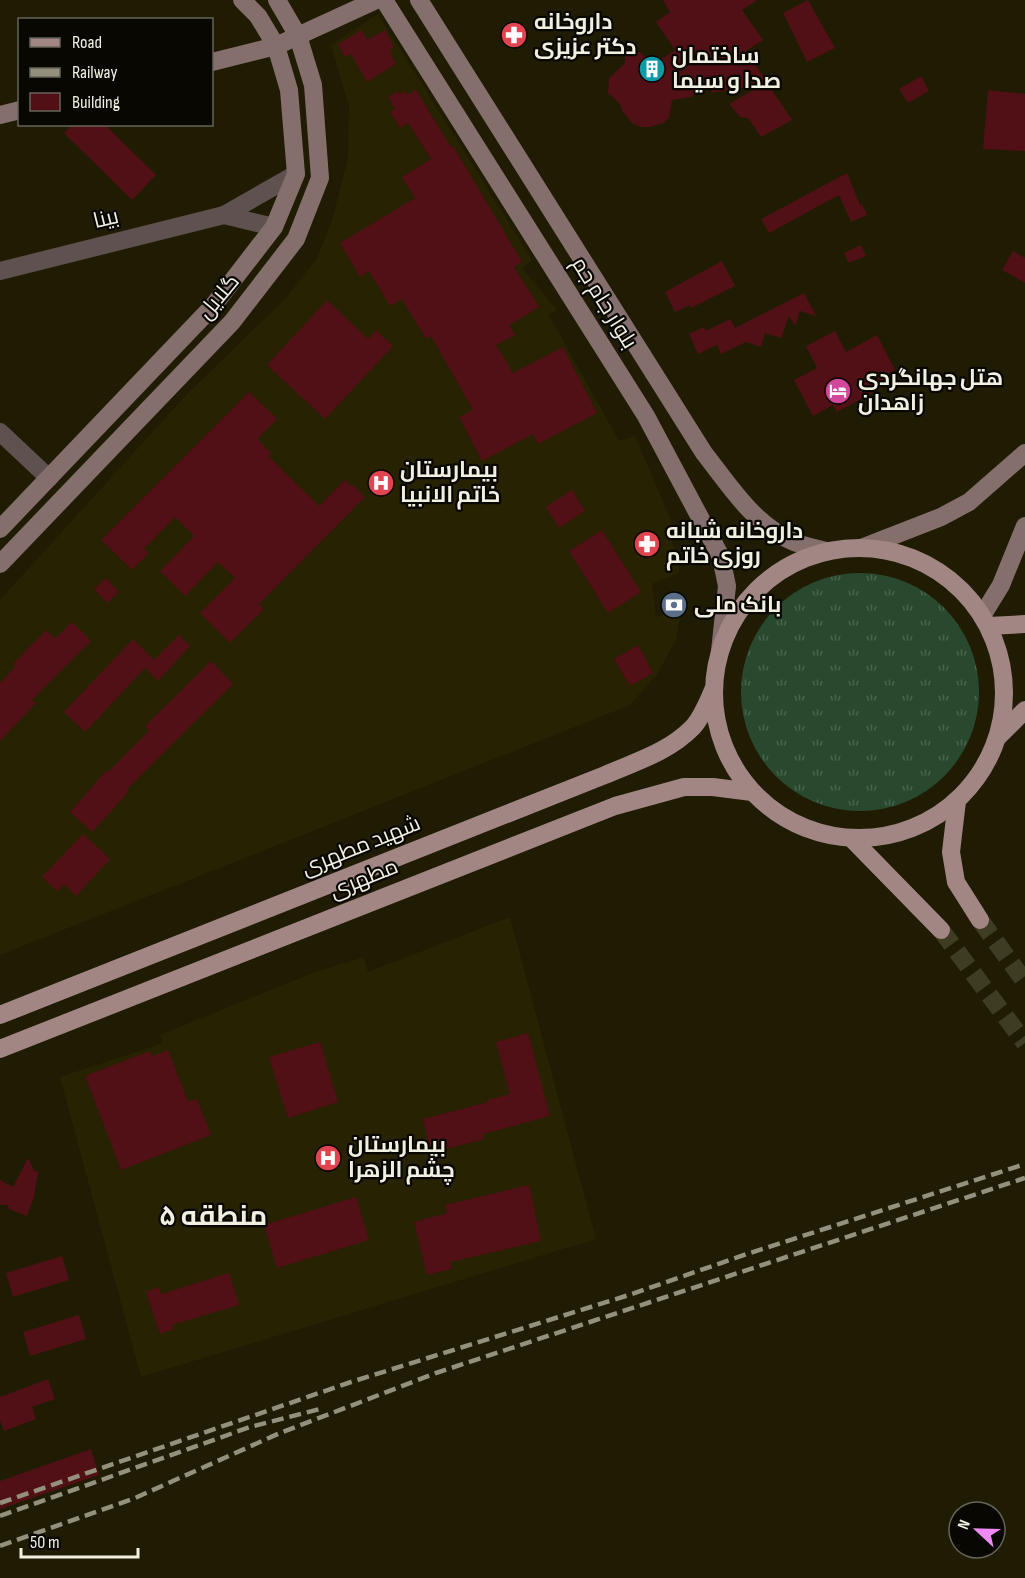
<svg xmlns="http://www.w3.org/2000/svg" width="1025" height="1578" viewBox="0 0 1025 1578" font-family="'Sofia Sans Condensed',Cairo,sans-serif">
<defs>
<pattern id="grass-tufts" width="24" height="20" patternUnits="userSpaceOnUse" patternTransform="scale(1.5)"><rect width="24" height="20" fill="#29492e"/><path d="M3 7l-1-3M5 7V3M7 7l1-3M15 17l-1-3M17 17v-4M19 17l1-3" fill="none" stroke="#48644c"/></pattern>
</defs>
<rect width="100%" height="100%" fill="#201c03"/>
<g fill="#272201">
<path d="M378 14 532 260 522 268 557 310 549 315 619 441 635 436 673 525 669 534 679 562V573L652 584 656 617 681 611 676 640 658 673 630 705 0 955V600L186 395 285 299 317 258 332 220 348 158 349 106 331 45Z"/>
<path d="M510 917 596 1239 141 1377 60 1077 163 1043 160 1035 315 972 364 957 368 972Z"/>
</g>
<circle fill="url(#grass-tufts)" cx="860" cy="692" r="119"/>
<g fill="#510f16">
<path d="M663 0H757L742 10 763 40 746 51 792 120 761 137 748 118 740 117 729 104 765 83 712 93 708 86 691 97 672 100 669 118 663 123 649 127H641L633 124 622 111 620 104 608 93 609 78 625 63V54L641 52 642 55 659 61 675 50 656 22 670 12Z"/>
<path d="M808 0 835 48 807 62 783 13Z"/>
<path d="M362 30 367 40 385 30 394 47 389 50 396 64 367 82 351 54 345 57 338 44Z"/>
<path d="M921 76 929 91 908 103 899 89Z"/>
<path d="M416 90 451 147 453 146 522 262 514 267 539 307 509 325 515 335 496 345 513 373 563 347 597 413 538 444 533 434 482 461 459 417 473 410 431 336 426 339 402 299 390 306 369 271 360 277 340 243 415 198 402 177 431 159 408 123 400 128 390 112 395 109 388 97 398 91 400 94 405 91 407 95Z"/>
<path d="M988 90 1025 94V151L983 149Z"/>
<path d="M73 124H104L156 175 132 200 64 133Z"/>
<path d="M847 173 860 205 862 204 867 215 851 222 839 195 769 233 761 219Z"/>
<path d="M861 245 866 256 849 263 844 253Z"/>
<path d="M1013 251 1025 258V283L1002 270Z"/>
<path d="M722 261 735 286 691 308 690 305 675 312 665 292Z"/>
<path d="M804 293 816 316 800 311 795 326 789 316 781 338 765 333 761 347 746 342 721 354 717 345 698 354 689 334 704 327 706 331 730 319 735 328Z"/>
<path d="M327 300 368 339 376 330 393 346 325 419 267 365Z"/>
<path d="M835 331 846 352 877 335 895 370 886 375 890 383 837 412 833 405 813 416 794 380 817 368 806 346Z"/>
<path d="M249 392 277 419 257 439 271 453 268 456 319 506 345 480 351 486 353 485 365 497 259 604 264 609 230 643 200 613 235 578 218 562 185 596 160 571 194 536 175 517 144 549 149 553 132 570 101 540Z"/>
<path d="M572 490 585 511 559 528 546 507Z"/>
<path d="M602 530 641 592 608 613 569 551Z"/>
<path d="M106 578 119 592 107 603 94 589Z"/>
<path d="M72 622 91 641 32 700 36 703 0 741V683L15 667 13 664 46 630 55 639Z"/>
<path d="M179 635 190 646 158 681 145 668 85 732 64 712 133 639 154 660Z"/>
<path d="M638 645 653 673 630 686 614 659Z"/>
<path d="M211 661 233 684 127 789 129 791 92 832 70 812 106 771 108 772 149 731 145 726Z"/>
<path d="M83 834 110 859 76 896 64 884 57 891 42 877Z"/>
<path d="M528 1033 550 1116 483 1134 484 1139 431 1153 423 1119 488 1102 487 1100 510 1094 496 1042Z"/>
<path d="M320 1042 338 1102 288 1118 269 1057Z"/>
<path d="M168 1050 188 1102 197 1099 211 1135 121 1170 85 1076 150 1051 152 1056Z"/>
<path d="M28 1158 34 1171 38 1172 34 1197 27 1216 9 1209 8 1205H0V1180L13 1187Z"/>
<path d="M529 1185 541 1241 450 1262 452 1269 427 1275 414 1222 447 1213 445 1205Z"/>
<path d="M356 1197 369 1240 277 1268 264 1225Z"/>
<path d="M62 1256 69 1280 13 1297 6 1273Z"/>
<path d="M229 1273 239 1305 172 1325 174 1329 160 1334 146 1292 159 1287 161 1294Z"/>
<path d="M79 1315 86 1339 30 1356 23 1332Z"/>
<path d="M48 1379 55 1399 32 1407 36 1419 4 1431 0 1421V1397Z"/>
<path d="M91 1449 99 1475 0 1509V1481Z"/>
</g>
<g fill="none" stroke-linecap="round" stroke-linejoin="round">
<g stroke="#3f3c24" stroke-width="18" stroke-dasharray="18 9" stroke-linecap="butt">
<path d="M980 920 1025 982"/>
<path d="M941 930 1025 1043"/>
</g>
<g stroke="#5f5150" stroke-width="18">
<path d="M224 215 274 227"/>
<path d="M0 271 224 215 296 174"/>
<path d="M0 432 49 478"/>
</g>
<g stroke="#856f6d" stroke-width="18">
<path d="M384 0 646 416 721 557 727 586 720 651"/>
<path d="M419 0 704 453C730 486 754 525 794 542 804 546 816 548 826 551"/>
<path d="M212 62 276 46 376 0"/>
<path d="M0 115 20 110"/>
<path d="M0 529 213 306 274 227 296 174 289 90 276 46 258 16 242 0"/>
<path d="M864 547 941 517 969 502 1025 453"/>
<path d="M0 564 232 322 296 239 320 178 313 85 298 36 277 0"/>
<path d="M982 616 1001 585 1025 526"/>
</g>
<g stroke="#a28684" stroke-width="18">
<circle cx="859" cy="693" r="145"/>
<path d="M989 626 1025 624"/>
<path d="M998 737 1025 710"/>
<path d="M957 801 951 852 956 882 980 920"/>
<path d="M852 839 941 930"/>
<path d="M0 1015 605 775C635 762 669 752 693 727 702 717 708 702 713 690"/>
<path d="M0 1049 615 806 684 787H713L752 792"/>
</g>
<g stroke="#93907d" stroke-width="4.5" stroke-dasharray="12 6" stroke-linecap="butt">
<path d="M0 1503 351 1382 629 1295 747 1254 1025 1164"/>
<path d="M0 1516 250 1427 324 1408"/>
<path d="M0 1546 135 1498 280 1433 436 1373 1025 1178"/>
</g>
</g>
<defs>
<symbol id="pharmacy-disc" viewBox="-11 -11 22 22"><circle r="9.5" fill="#e0444e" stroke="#080701"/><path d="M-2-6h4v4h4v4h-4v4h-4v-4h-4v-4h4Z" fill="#fff"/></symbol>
<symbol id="building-disc" viewBox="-11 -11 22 22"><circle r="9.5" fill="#0f9aa8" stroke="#080701"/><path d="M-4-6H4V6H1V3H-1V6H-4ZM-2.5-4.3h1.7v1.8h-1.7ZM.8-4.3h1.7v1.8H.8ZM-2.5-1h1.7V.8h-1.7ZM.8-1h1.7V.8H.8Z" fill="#fff"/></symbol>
<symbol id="hotel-disc" viewBox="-11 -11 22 22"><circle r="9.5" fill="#d1479c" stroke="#080701"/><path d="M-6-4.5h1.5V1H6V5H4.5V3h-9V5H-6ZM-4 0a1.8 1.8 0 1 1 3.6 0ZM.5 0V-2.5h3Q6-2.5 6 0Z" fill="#fff"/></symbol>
<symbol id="hospital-disc" viewBox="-11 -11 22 22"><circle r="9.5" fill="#e0444e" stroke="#080701"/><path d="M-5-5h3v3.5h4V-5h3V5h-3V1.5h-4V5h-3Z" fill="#fff"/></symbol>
<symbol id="bank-disc" viewBox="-11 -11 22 22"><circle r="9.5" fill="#5c6f8a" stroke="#080701"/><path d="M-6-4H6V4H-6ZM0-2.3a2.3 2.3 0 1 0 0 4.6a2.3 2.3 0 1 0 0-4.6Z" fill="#fff"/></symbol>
</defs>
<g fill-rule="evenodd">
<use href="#pharmacy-disc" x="499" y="20" width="30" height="30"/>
<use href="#building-disc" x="637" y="54" width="30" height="30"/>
<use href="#hotel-disc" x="823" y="376" width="30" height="30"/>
<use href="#hospital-disc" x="366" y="468" width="30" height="30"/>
<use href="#pharmacy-disc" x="632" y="529" width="30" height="30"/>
<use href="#bank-disc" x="659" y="590" width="30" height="30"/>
<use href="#hospital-disc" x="313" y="1143" width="30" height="30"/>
</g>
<g text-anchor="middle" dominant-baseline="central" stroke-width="4.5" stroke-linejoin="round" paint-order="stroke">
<g font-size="22" font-weight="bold" fill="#f1efe0" stroke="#080701" text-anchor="start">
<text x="534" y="22">داروخانه<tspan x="534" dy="25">دکتر عزیزی</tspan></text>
<text x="672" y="56">ساختمان<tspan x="672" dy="25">صدا و سیما</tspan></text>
<text x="858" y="378">هتل جهانگردی<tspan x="858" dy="25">زاهدان</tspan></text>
<text x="400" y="470">بیمارستان<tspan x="400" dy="25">خاتم الانبیا</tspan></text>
<text x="666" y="531">داروخانه شبانه<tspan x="666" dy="25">روزی خاتم</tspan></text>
<text x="694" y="605">بانک ملی</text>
<text x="348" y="1145">بیمارستان<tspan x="348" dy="25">چشم الزهرا</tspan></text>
</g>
<g font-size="22" fill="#f1efe0" stroke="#080701">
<text transform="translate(106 219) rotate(-14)">بینا</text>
<text transform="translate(219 297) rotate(-50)">گلایل</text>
<text transform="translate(604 303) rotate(58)">بلوار جام جم</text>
<text transform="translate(361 846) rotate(-22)">شهید مطهری</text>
<text transform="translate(364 879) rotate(-22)">مطهری</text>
</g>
<g font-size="28" font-weight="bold" fill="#f1efe0" stroke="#080701">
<text x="213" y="1216">منطقه ۵</text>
</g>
</g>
<rect x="18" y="18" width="195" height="108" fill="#080701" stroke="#65645a" stroke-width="1.5"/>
<rect x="30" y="38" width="30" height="9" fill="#a28684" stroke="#65645a" stroke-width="1.5"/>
<text x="72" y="48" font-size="18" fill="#f1efe0">Road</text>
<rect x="30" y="68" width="30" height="9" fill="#93907d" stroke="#65645a" stroke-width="1.5"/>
<text x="72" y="78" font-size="18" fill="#f1efe0">Railway</text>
<rect x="30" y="93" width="30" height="18" fill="#510f16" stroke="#65645a" stroke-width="1.5"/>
<text x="72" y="108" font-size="18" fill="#f1efe0">Building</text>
<g transform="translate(977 1530) rotate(292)"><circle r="28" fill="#080701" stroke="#65645a" stroke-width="1.5"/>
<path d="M0-4.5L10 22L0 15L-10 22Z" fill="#ef8bf7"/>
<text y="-9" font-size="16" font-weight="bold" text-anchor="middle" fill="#f1efe0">N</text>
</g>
<path d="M21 1548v9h117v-9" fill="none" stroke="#f1efe0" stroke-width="3"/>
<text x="30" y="1548" font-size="18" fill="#f1efe0" stroke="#080701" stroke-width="4.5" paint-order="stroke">50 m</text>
</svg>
